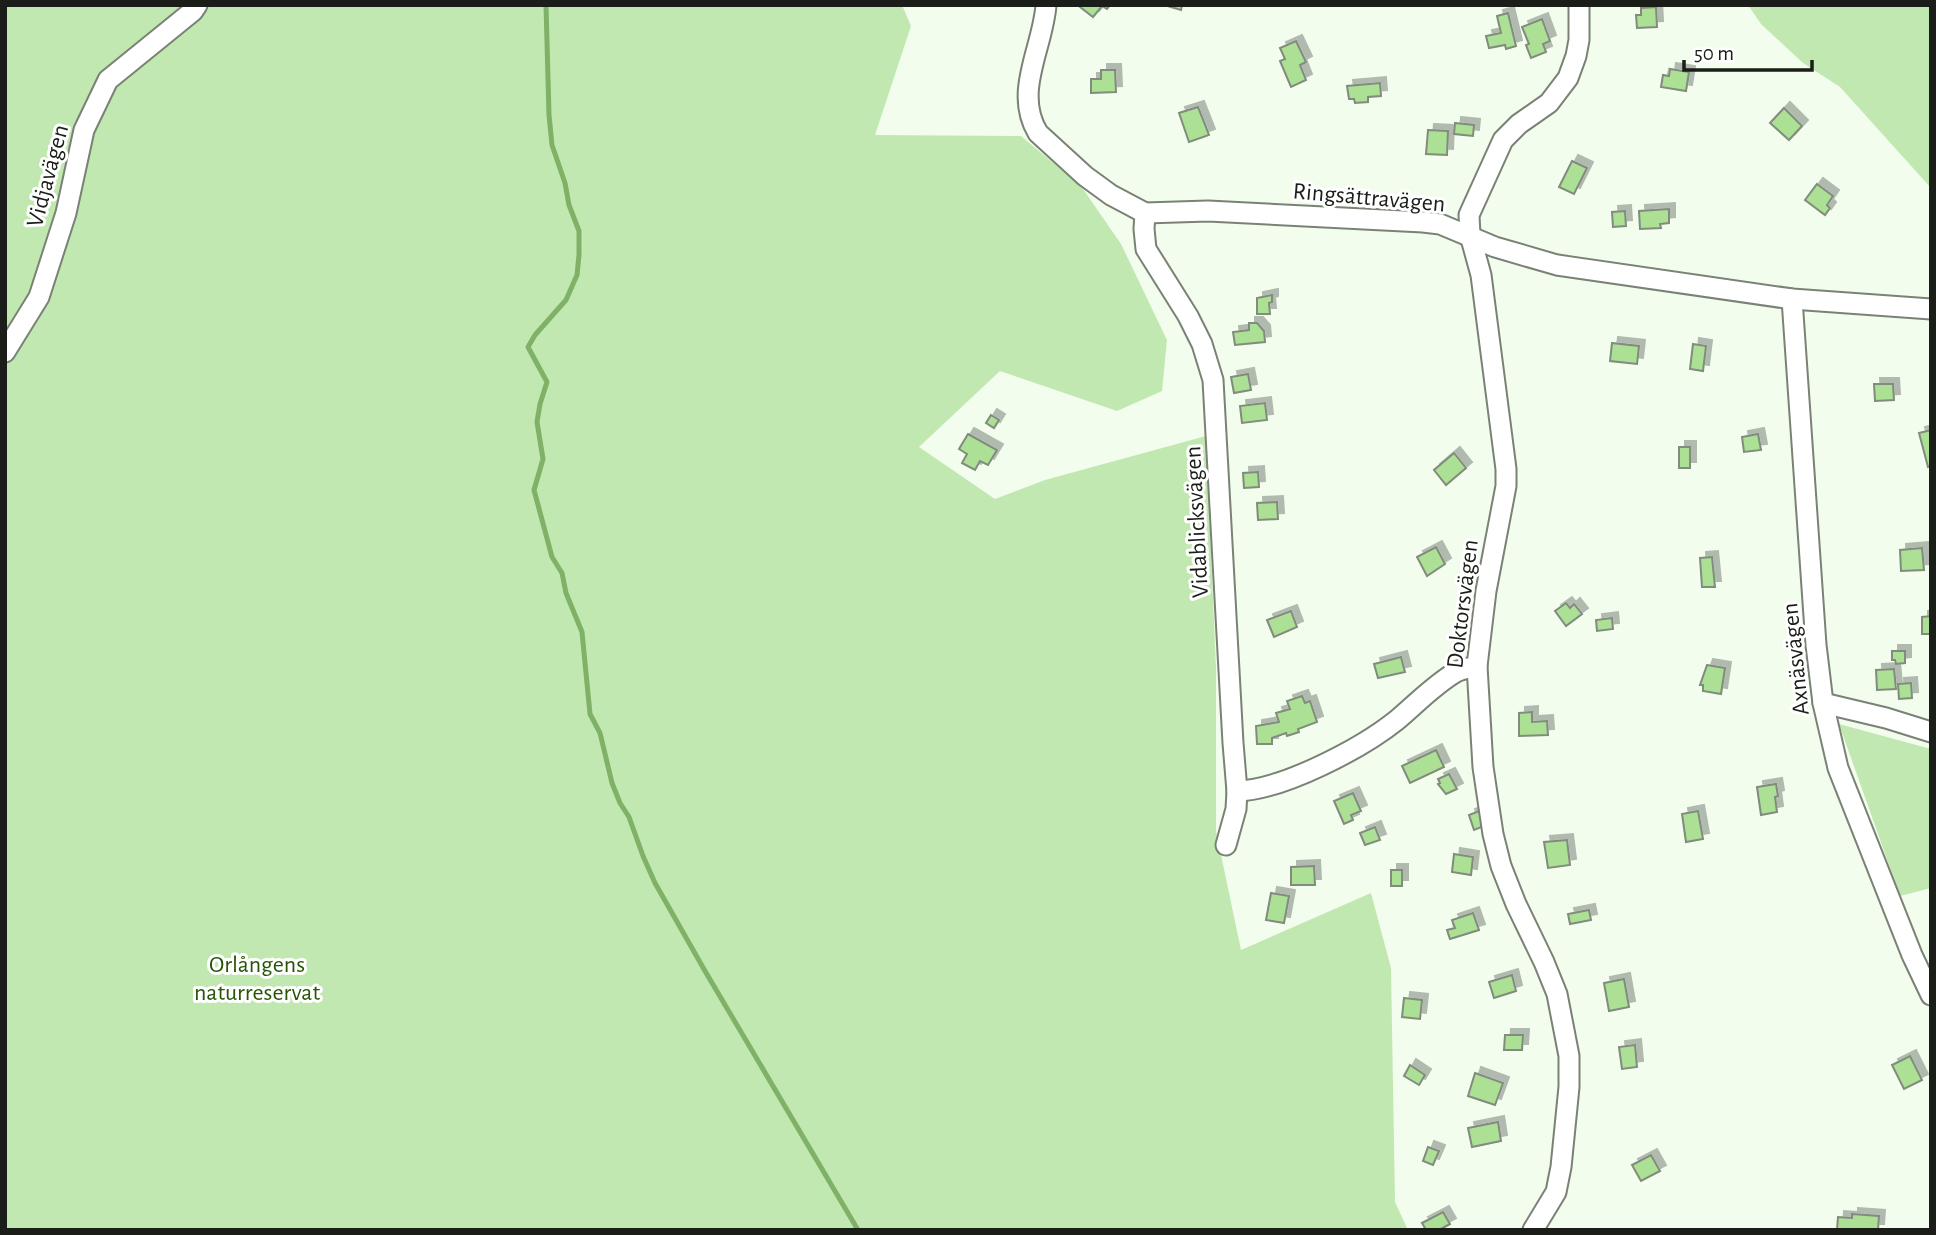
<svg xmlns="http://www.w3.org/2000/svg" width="1936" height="1235" viewBox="0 0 1936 1235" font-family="'Alegreya Sans',sans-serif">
<defs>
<filter id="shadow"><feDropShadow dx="6" dy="-6" stdDeviation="0" flood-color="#0004"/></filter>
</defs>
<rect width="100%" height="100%" fill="#f2fdee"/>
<g fill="#c2e8b1">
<path d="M5 5H902L911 26 875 135 1021 136 1081 186 1121 244 1167 340 1162 391 1117 411 1000 371 919 447 995 499 1045 480 1206 436 1216 668V831L1241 950 1371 893 1391 968 1395 1202 1408 1230H5Z"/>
<path d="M1748 5H1931V188L1840 87 1803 63 1761 24Z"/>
<path d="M1839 724 1931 749V888L1900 896Z"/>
</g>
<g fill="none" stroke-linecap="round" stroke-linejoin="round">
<path stroke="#7fb167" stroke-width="5" d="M546 5 549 115 552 145 565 183 569 205 579 231V255L577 275 566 300 535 335 528 347 547 382 540 404 537 422 543 459 534 490 552 557 562 573 566 593 582 632 590 714 600 733 612 783 620 803 629 817 643 856 655 883 705 971 858 1230"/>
</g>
<g fill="#ace094" stroke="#818b7e" stroke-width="2" filter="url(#shadow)">
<path d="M1081 5H1110L1107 9 1102 6 1093 17 1080 7Z"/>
<path d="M1164 5H1182L1181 10Z"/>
<path d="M1656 7 1657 27 1637 28 1636 15H1641V8Z"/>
<path d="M1508 13 1516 46 1506 49 1505 45 1489 48 1486 36 1501 33 1497 16Z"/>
<path d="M1542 19 1550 41 1543 44 1546 52 1531 58 1526 45 1529 44 1522 27Z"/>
<path d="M1296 41 1306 62 1300 65 1306 80 1291 87 1280 61 1285 59 1280 48Z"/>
<path d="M1670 69 1689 72 1686 91 1661 87 1663 75 1669 76Z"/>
<path d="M1101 70H1115L1116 92 1091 93V79H1101Z"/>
<path d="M1380 83 1381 96 1368 97V102L1355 103 1354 99H1349L1347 86Z"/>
<path d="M1198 107 1209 135 1189 142 1179 113Z"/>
<path d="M1784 108 1802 126 1789 140 1770 123Z"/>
<path d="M1455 123 1474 125 1473 136 1454 134Z"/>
<path d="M1428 130 1448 131 1447 155 1426 154Z"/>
<path d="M1572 161 1587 168 1574 194 1559 187Z"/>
<path d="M1817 184 1833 196 1827 205 1830 208 1825 215 1805 200Z"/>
<path d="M1669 209V223L1660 224 1661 228 1640 229 1639 211Z"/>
<path d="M1625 211 1626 226 1613 227 1612 212Z"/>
<path d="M1272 295V302L1269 303 1270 314H1257V298Z"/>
<path d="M1249 323H1257L1264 331 1265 342 1235 345 1233 332 1249 330Z"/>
<path d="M1612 343 1639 346 1637 364 1610 361Z"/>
<path d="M1693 344 1706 346 1703 371 1690 369Z"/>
<path d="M1248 374 1251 390 1234 393 1231 377Z"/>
<path d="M1874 384H1893L1894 400 1875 401Z"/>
<path d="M1265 403 1267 420 1242 423 1240 406Z"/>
<path d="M991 415 999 420 994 428 986 423Z"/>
<path d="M1931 430V466L1928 467 1919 433Z"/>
<path d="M968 434 997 450 988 465 980 461 975 470 962 463 967 454 959 449Z"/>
<path d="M1758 434 1761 450 1744 452 1742 437Z"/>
<rect x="1679" y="447" width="11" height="21"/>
<path d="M1454 453 1466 468 1446 485 1434 470Z"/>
<path d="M1258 472 1259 487 1244 488 1243 473Z"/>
<path d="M1277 502 1278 519 1258 520 1257 503Z"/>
<path d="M1436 547 1445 564 1427 576 1417 557Z"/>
<path d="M1922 548 1924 570 1901 571 1900 550Z"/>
<path d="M1712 557 1715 587H1702L1700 558Z"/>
<path d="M1566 603 1570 608 1574 604 1582 614 1566 626 1555 611Z"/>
<path d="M1291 611 1297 627 1274 637 1267 620Z"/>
<path d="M1931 616V634H1922V617Z"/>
<path d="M1612 618 1613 629 1597 631 1596 620Z"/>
<path d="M1892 651H1905V663L1896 664 1895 660H1892Z"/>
<path d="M1401 657 1405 672 1378 678 1374 664Z"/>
<path d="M1707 665 1725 668 1721 694 1703 691V685H1700Z"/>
<path d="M1894 669 1896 689 1877 690 1876 670Z"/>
<path d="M1911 683 1912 698 1899 699 1898 684Z"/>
<path d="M1302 696 1305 703 1310 701 1317 722 1298 729 1299 732 1287 736 1286 733 1272 738V744H1257L1256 726 1279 722 1276 713 1290 709 1287 701Z"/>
<path d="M1532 712V722L1547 721 1548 735 1519 736V713Z"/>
<path d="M1436 750 1444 767 1410 783 1402 766Z"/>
<path d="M1449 774 1457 789 1446 794 1438 784 1440 783 1438 779Z"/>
<path d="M1776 784 1778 796 1775 797 1777 812 1761 815 1757 787Z"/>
<path d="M1353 793 1361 811 1351 815 1353 820 1344 824 1334 801Z"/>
<path d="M1479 811 1484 826 1474 830 1469 815Z"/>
<path d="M1698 811 1703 839 1686 842 1682 814Z"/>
<path d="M1375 827 1380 840 1365 845 1360 833Z"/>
<path d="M1567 840 1570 865 1548 868 1544 842Z"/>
<path d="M1454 854 1473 857 1471 875 1452 872Z"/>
<path d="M1314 866 1315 885H1291V867Z"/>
<rect x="1391" y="870" width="11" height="16"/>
<path d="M1271 893 1289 896 1284 923 1266 920Z"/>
<path d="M1589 910 1591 920 1570 924 1568 914Z"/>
<path d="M1473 913 1479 930 1450 939 1447 930 1455 928 1452 920Z"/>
<path d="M1512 975 1516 991 1494 998 1489 982Z"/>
<path d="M1624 979 1629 1007 1609 1011 1604 983Z"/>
<path d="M1404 998 1422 1000 1420 1019 1402 1017Z"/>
<path d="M1505 1035H1523L1522 1050H1504Z"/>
<path d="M1635 1045 1637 1067 1622 1069 1619 1047Z"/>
<path d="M1910 1056 1922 1080 1904 1089 1892 1065Z"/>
<path d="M1410 1065 1425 1075 1419 1085 1404 1076Z"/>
<path d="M1475 1073 1503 1083 1495 1105 1468 1096Z"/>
<path d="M1498 1122 1501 1141 1472 1147 1468 1128Z"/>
<path d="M1428 1147 1439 1151 1433 1165 1423 1161Z"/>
<path d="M1651 1155 1660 1171 1641 1181 1632 1165Z"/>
<path d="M1443 1212 1450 1224 1439 1230H1426L1422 1223Z"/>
<path d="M1852 1214 1879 1216 1878 1230H1837L1838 1217 1852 1218Z"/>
</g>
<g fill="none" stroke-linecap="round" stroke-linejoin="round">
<defs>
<g id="street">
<path d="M1046 5C1043 48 1013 92 1038 133L1085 176 1111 195 1145 213 1208 211 1423 222 1440 224 1495 247 1557 265 1792 299 1931 309"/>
<path d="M1145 213 1144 229 1146 249 1188 316 1202 344 1213 380 1233 743 1237 791 1236 809 1226 845"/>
<path d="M1792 299 1816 645 1823 703 1838 768 1912 955 1931 995"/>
<path d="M5 352 39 297 66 213 84 130 108 80 193 11 197 5"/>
<path d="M1823 703 1886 718 1931 732"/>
<path d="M1237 791C1283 790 1362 748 1397 720 1416 704 1435 684 1456 672 1462 669 1470 668 1477 666"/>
<path d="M1533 1230 1556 1192 1561 1167 1569 1087V1056L1557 994 1544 962 1516 904 1501 866 1493 834 1483 767 1477 666 1486 591 1506 486V469L1481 275 1470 235 1469 215 1503 140 1519 124 1549 103 1568 78 1576 56 1579 40V5"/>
</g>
</defs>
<use href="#street" stroke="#798275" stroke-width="23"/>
<use href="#street" stroke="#fff" stroke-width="19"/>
</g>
<g text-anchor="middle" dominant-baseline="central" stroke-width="6" stroke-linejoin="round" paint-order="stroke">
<g font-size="24" fill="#1a1d18" stroke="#fff">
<text transform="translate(48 176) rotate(-75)">Vidjavägen</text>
<text transform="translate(1369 198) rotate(5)">Ringsättravägen</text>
<text transform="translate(1197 522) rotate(-93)">Vidablicksvägen</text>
<text transform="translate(1463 604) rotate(-83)">Doktorsvägen</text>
<text transform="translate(1796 659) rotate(-96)">Axnäsvägen</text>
</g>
<g font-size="24" fill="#275504" stroke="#fff">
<text x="257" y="965">Orlångens<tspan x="257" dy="28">naturreservat</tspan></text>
</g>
</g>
<rect width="1936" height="1235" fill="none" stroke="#1a1d18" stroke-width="14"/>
<path d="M1684 60v10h128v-10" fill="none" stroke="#1a1d18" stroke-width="3.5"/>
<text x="1694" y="60" font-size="21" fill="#1a1d18" stroke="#ffffff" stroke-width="5" paint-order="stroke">50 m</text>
</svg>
